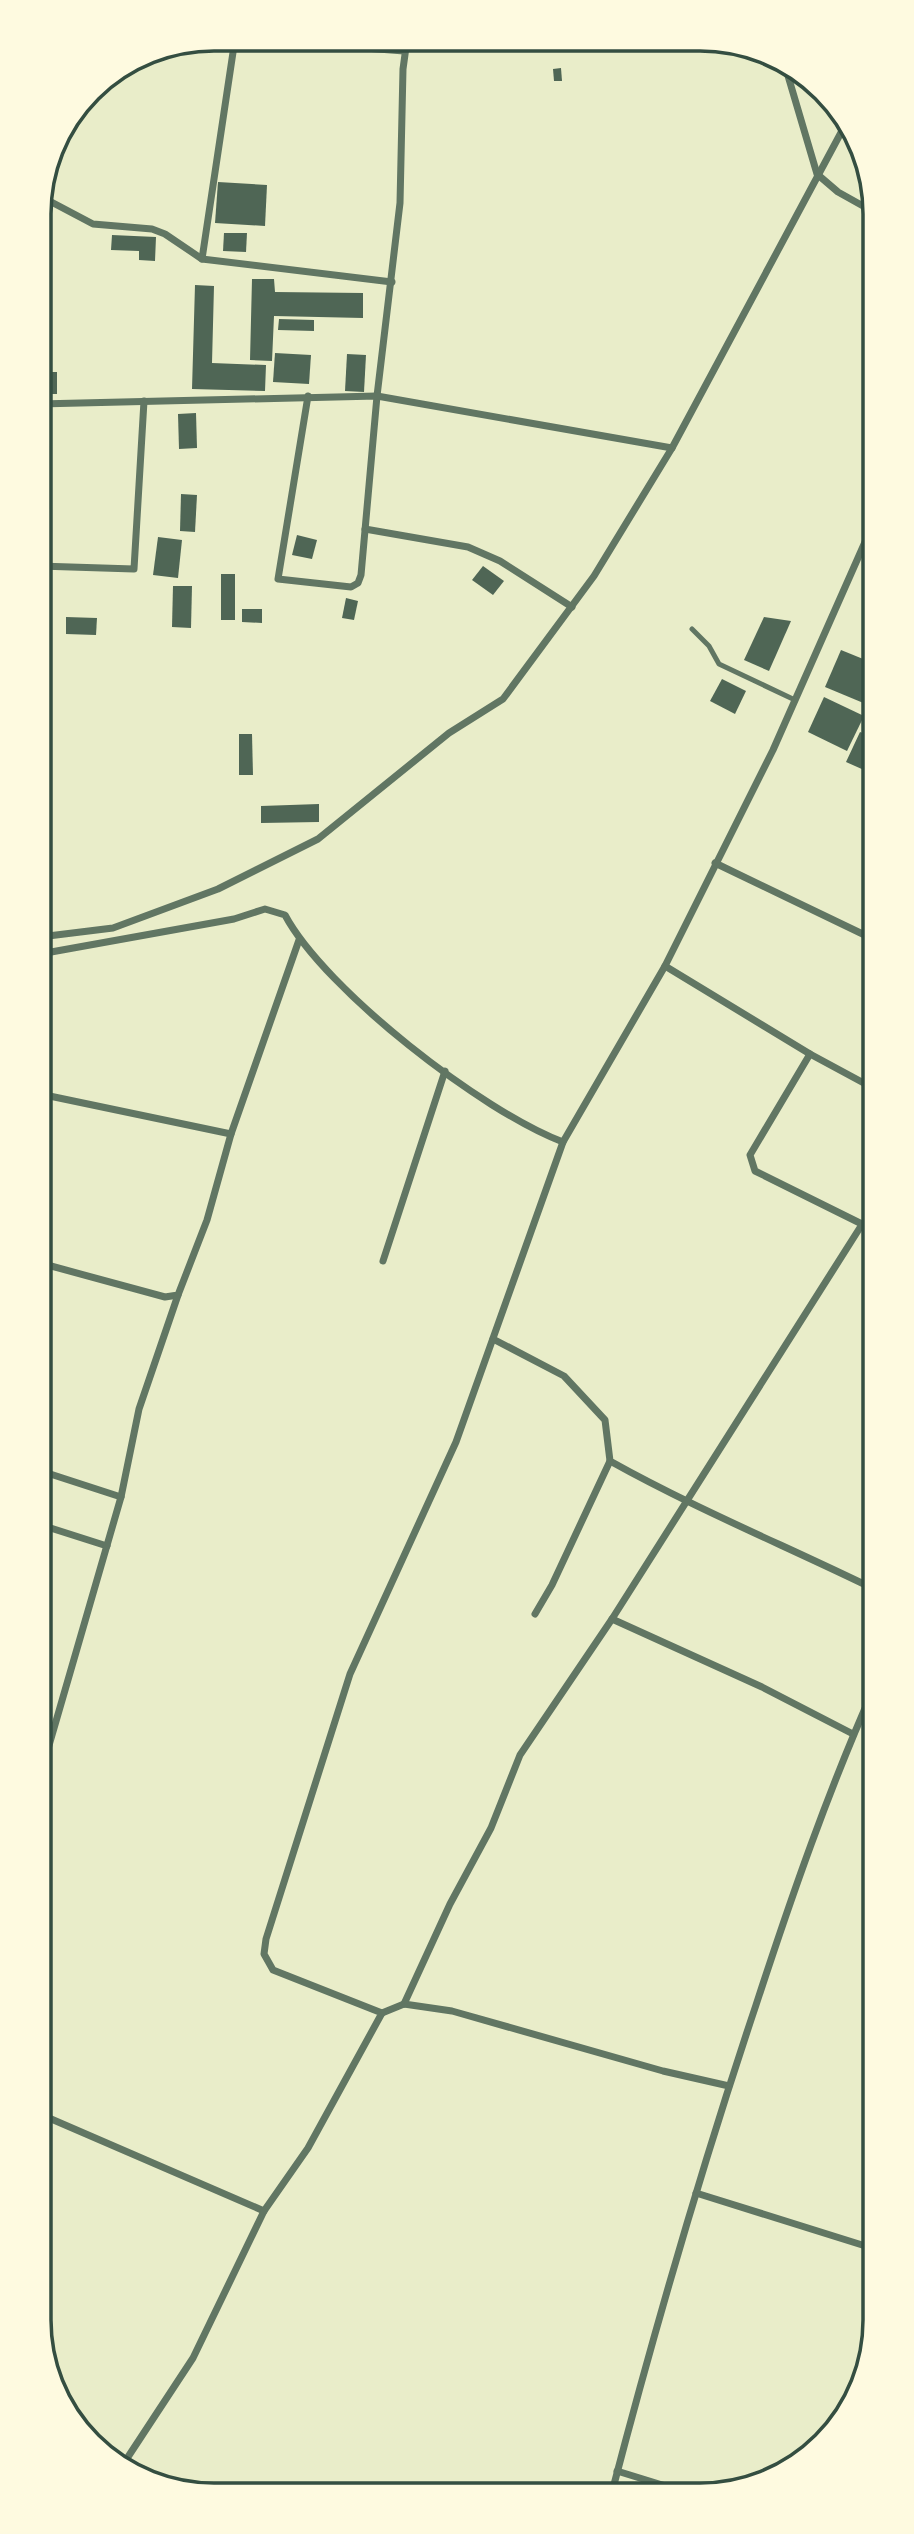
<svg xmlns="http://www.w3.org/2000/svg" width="914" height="2534" viewBox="0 0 914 2534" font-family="'Titillium Web',sans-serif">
<rect width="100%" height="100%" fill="#e9edc9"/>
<g fill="#4f6655">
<path d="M561 68 562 81H554L553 69Z"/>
<path d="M218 182 267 185 265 226 215 223Z"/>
<path d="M224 233H247L246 252 223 251Z"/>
<path d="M112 235 156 237 155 261 139 260V251L111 250Z"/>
<path d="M252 279H274L275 292 363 293V318L274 316 272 361 250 360Z"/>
<path d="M195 285 214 286 212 363 266 365 265 391 192 389Z"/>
<path d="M279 319 314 320V331L278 330Z"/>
<path d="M275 353 311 355 309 384 273 382Z"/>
<path d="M347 354 366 355 364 392 345 391Z"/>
<rect x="39" y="372" width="18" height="22"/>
<path d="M196 413 197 448 179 449 178 414Z"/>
<path d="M181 494 197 495 195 532 180 531Z"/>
<path d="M297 535 317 540 312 559 292 555Z"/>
<path d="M158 537 182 540 178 578 153 575Z"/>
<path d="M483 566 504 581 493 595 472 580Z"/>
<rect x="221" y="574" width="14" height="46"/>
<path d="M173 586H192L191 628 172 627Z"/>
<path d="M346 598 358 601 354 620 342 618Z"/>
<path d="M242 609H262V623L242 622Z"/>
<path d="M66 617 97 618 96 635 66 634Z"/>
<path d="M764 617 791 621 769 671 744 660Z"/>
<path d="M841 650 873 663V707L825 687Z"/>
<path d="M722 679 746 691 735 714 710 701Z"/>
<path d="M824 697 864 716 847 751 808 732Z"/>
<path d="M860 732 873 737V774L846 762Z"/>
<path d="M239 734H252L253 775H239Z"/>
<path d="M319 804V822L261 823V806Z"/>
</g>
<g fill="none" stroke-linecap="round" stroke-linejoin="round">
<path stroke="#617663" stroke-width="5" d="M692 629 709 646 719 664 795 700"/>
<g stroke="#617663" stroke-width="7">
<path d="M247 39 404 51"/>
<path d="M786 69 817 174 838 192 872 211"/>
<path d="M40 196 93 224 152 229 165 234 202 259 392 282"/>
<path d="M202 259 235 39"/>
<path d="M308 396 278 579 351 587 358 583 361 575 377 396 400 203 403 69 407 40"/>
<path d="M39 404 377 396 672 448"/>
<path d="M365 529 468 547 500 561 572 607"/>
<path d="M39 566 134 569 144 401"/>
<path d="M715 863 873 939"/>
<path d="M40 937 113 928 218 889 318 839 449 733 503 699 594 576 672 448 844 127"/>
<path d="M40 954 234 919 265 909 285 915C325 990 483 1112 563 1142"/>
<path d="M665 966 810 1054 873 1088"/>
<path d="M810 1054 750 1155 755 1171 874 1230"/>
<path d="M40 1094 231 1134"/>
<path d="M383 1261 445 1071"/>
<path d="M40 1263 165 1297 178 1295 207 1220 231 1134 299 940"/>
<path d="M493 1339 564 1376 605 1420 610 1461C696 1509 786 1546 874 1589"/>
<path d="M41 1471 121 1497"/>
<path d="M41 1525 107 1546"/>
<path d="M535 1614 552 1585 610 1461"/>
<path d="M612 1619 762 1687 853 1734"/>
<path d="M41 1773 121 1497 139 1409 178 1295"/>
<path d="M404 2004 450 1904 491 1828 520 1755 612 1619 861 1226"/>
<path d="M382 2013 404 2004 452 2011 663 2071 729 2086"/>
<path d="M42 2115 264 2211"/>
<path d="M696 2193 875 2249"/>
<path d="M124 2463 193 2358 264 2211 308 2148 382 2013 273 1970 264 1954 266 1939 350 1674 456 1442 563 1142 665 966 773 750 873 524"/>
<path d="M617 2471 685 2492"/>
<path d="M612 2492C655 2328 702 2166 756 2005 791 1898 828 1791 874 1688"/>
</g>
</g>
<path d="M0 0H914V2534H0ZM214 51H700A163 163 0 0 1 863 214V2320A163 163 0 0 1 700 2483H214A163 163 0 0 1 51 2320V214A163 163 0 0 1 214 51Z" fill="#fefae0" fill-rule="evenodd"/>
<path fill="none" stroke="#344e41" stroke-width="3.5" d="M214 51H700A163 163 0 0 1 863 214V2320A163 163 0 0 1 700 2483H214A163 163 0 0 1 51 2320V214A163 163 0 0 1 214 51Z"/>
</svg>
